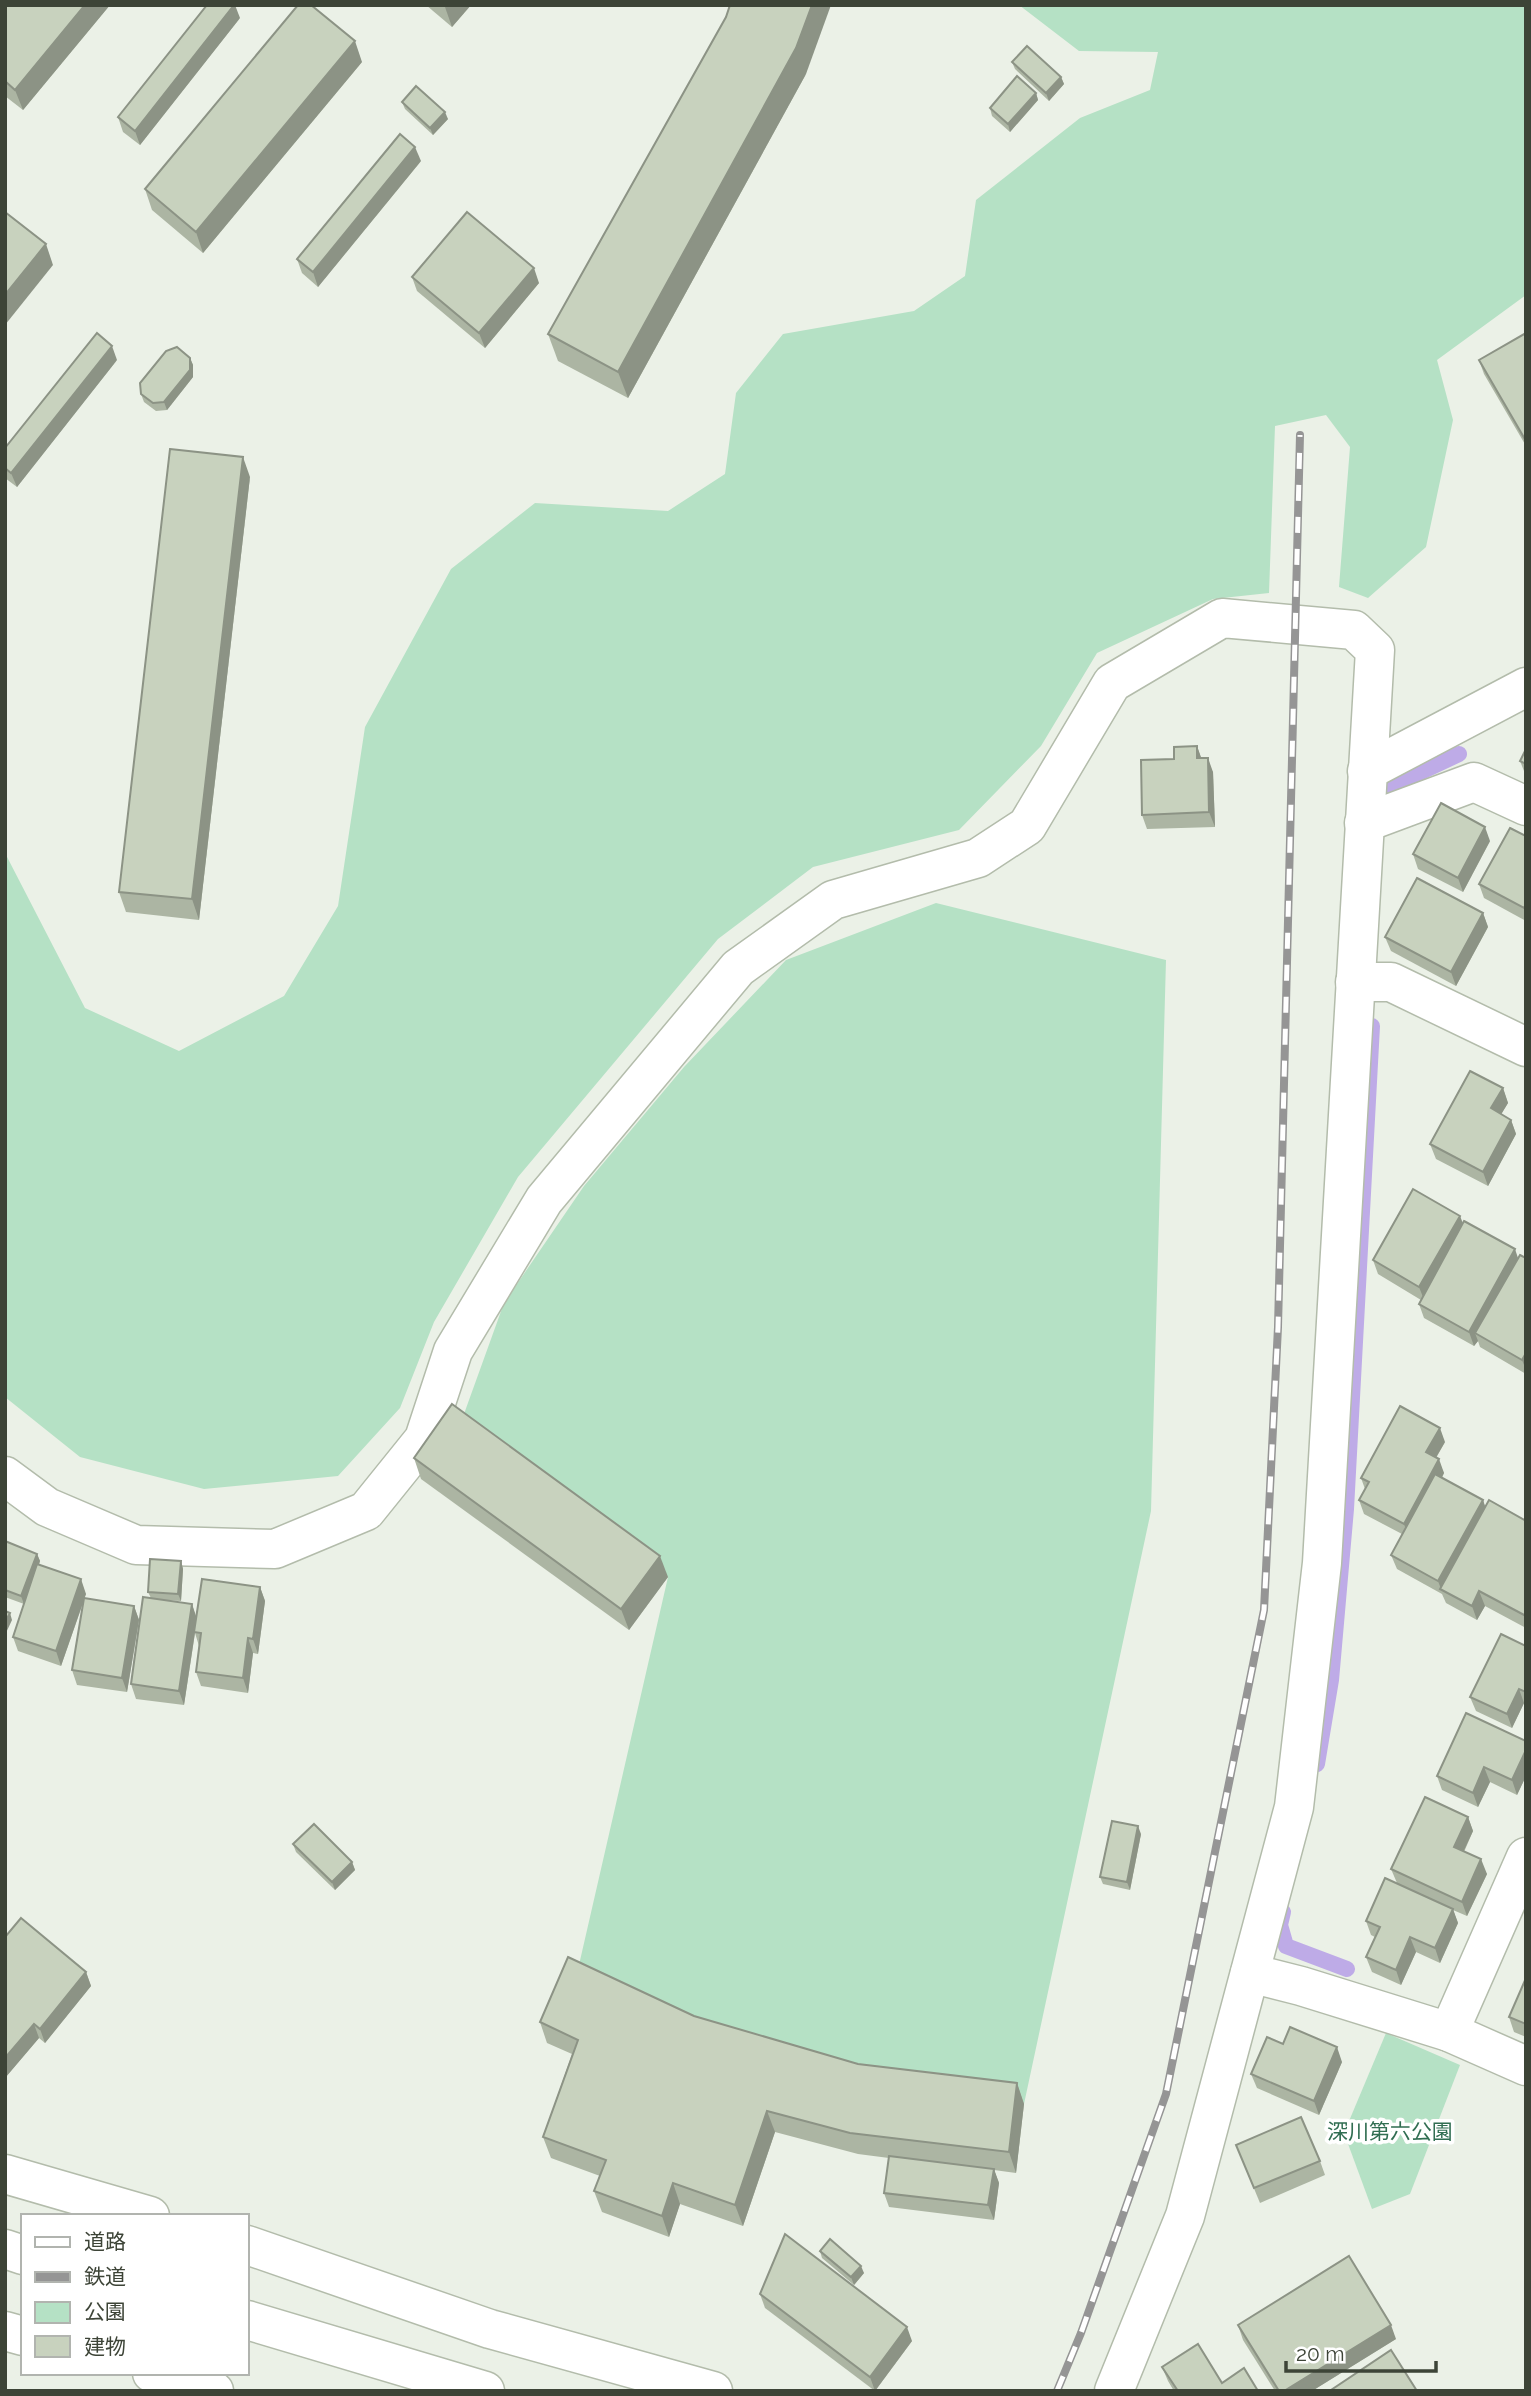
<svg xmlns="http://www.w3.org/2000/svg" width="1531" height="2396" viewBox="0 0 1531 2396" font-family="Raleway,'Noto Sans JP',sans-serif">
<rect width="100%" height="100%" fill="#ebf1e7"/>
<g fill="#b5e1c5">
<path d="M1019 5H1526V295L1437 360 1453 420 1426 547 1368 598 1339 587 1350 447 1326 415 1275 426 1269 593 1213 599 1097 653 1041 746 959 830 813 867 718 939 518 1177 434 1322 400 1408 338 1476 204 1489 80 1457 5 1397V853L85 1008 179 1051 284 996 338 906 365 727 451 569 535 503 668 511 725 474 736 393 783 334 914 311 965 276 976 200 1080 118 1150 90 1158 52 1079 51Z"/>
<path d="M936 903 1166 960 1151 1511 1024 2104 865 2085 576 1978 668 1577 460 1425 504 1303 584 1186 684 1067 786 960Z"/>
<path d="M1386 2033 1460 2065 1410 2194 1372 2209 1344 2133Z"/>
</g>
<g fill="none" stroke-linecap="round" stroke-linejoin="round">
<g stroke="#beabe7" stroke-width="16">
<path d="M1385 815 1387 788 1459 754"/>
<path d="M1317 1764 1331 1680 1346 1509 1372 1026"/>
<path d="M1283 1912 1280 1925 1286 1946 1347 1969"/>
</g>
<defs>
<g id="minor">
<path d="M1367 771 1526 687"/>
<path d="M1364 823 1474 782 1526 806"/>
<path d="M1355 982H1391L1526 1047"/>
<path d="M5 1476 47 1507 136 1545 275 1549 366 1511 424 1439 453 1351 544 1200 738 968 833 900 978 858 1027 826 1112 683 1222 618 1354 630 1375 650 1322 1563 1294 1807 1185 2216 1114 2391"/>
<path d="M1250 1973 1301 1986 1449 2032 1526 2066"/>
<path d="M1449 2032 1526 1857"/>
<path d="M5 2174 150 2216"/>
<path d="M247 2245 490 2329 713 2391"/>
<path d="M5 2249 23 2255"/>
<path d="M247 2320 485 2391"/>
<path d="M5 2331 23 2336"/>
<path d="M152 2373 214 2391"/>
</g>
</defs>
<use href="#minor" stroke="#b3bcab" stroke-width="41"/>
<use href="#minor" stroke="#fff" stroke-width="38"/>
<defs>
<path id="rail" d="M1057 2391 1081 2333 1166 2094 1264 1610 1278 1327 1300 435"/>
</defs>
<use href="#rail" stroke="#959595" stroke-width="8"/>
<use href="#rail" stroke="#fff" stroke-width="5" stroke-dasharray="16" stroke-linecap="butt"/>
</g>
<g fill="#acb5a3">
<path d="M5 5H110L23 110 5 96Z"/>
<path d="M426 5H471L452 27Z"/>
<path d="M240 18 140 145 123 132 118 117Z"/>
<path d="M362 62 203 253 152 210 145 189Z"/>
<path d="M1012 62 1061 77 1064 84 1049 101 1015 69Z"/>
<path d="M806 74 628 398 558 361 548 334Z"/>
<path d="M1036 93 1038 100 1010 132 992 116 990 108Z"/>
<path d="M402 102 448 119 433 135 405 109Z"/>
<path d="M421 161 318 287 302 273 297 259Z"/>
<path d="M412 277 539 283 485 348 417 291Z"/>
<path d="M1526 333V446L1484 374 1479 360Z"/>
<path d="M190 358 193 365V377L167 410 156 411 144 402 141 394Z"/>
<path d="M117 360 17 487 5 478V468Z"/>
<path d="M250 477 199 920 126 912 119 892Z"/>
<path d="M1197 746 1201 758 1213 772 1215 827 1147 829 1142 815 1174 759Z"/>
<path d="M1526 749V776L1520 761Z"/>
<path d="M1526 836V921L1484 898 1479 884Z"/>
<path d="M1490 841 1463 892 1418 869 1413 854Z"/>
<path d="M1483 913 1488 927 1456 986 1391 951 1385 937Z"/>
<path d="M1503 1088 1508 1103 1501 1114 1511 1120 1516 1134 1488 1186 1436 1159 1430 1144Z"/>
<path d="M1463 1223 1518 1258H1526V1374L1480 1347 1478 1341 1474 1346 1424 1318 1419 1304 1421 1300 1378 1274 1373 1260Z"/>
<path d="M1445 1442 1436 1458 1444 1473 1442 1478 1483 1500 1485 1507 1526 1521V1628L1485 1606 1477 1620 1446 1603 1442 1594 1397 1569 1391 1555 1402 1534 1364 1514 1359 1500 1365 1489 1361 1478Z"/>
<path d="M414 1458 668 1577 629 1630 421 1479Z"/>
<path d="M5 1541 37 1554 40 1561 39 1565 86 1594 84 1598 134 1606 139 1620 127 1692 77 1685 72 1670 83 1603 61 1666 18 1651 13 1637 24 1604 5 1597Z"/>
<path d="M181 1561 183 1569 181 1601 162 1600 192 1604 196 1618 260 1587 265 1601 258 1654 253 1653 248 1693 201 1686 196 1672 199 1646 195 1633 184 1705 136 1699 131 1684 151 1598 148 1592Z"/>
<path d="M1526 1646V1704L1524 1703 1512 1728 1476 1711 1470 1697Z"/>
<path d="M1526 1741V1776L1517 1795 1490 1782 1478 1807 1442 1790 1437 1776Z"/>
<path d="M1468 1817 1473 1831 1464 1852 1487 1874 1467 1916 1453 1910 1458 1923 1440 1963 1416 1952 1401 1985 1372 1972 1366 1957 1375 1937 1371 1935 1366 1921 1397 1883 1391 1869Z"/>
<path d="M1141 1834 1130 1890 1103 1884 1100 1877Z"/>
<path d="M293 1844 352 1862 355 1870 335 1890 296 1852Z"/>
<path d="M5 1937 86 1972 91 1986 45 2043 39 2038 5 2078Z"/>
<path d="M1526 1978V2037L1514 2032 1509 2017Z"/>
<path d="M694 2016 858 2064 1017 2083 1024 2104 1016 2173 994 2170 999 2183 994 2220 889 2207 884 2193 889 2158 858 2154 775 2132 743 2226 680 2204 669 2237 602 2212 594 2191 600 2176 551 2158 543 2137 572 2054 547 2043 540 2022Z"/>
<path d="M1283 2044 1342 2062 1319 2115 1257 2088 1251 2074Z"/>
<path d="M1236 2145 1320 2161 1325 2175 1260 2203Z"/>
<path d="M820 2251 864 2273 854 2285 822 2258Z"/>
<path d="M760 2294 912 2341 875 2391 765 2308Z"/>
<path d="M1238 2325 1396 2339 1312 2391H1275L1243 2340Z"/>
<path d="M1162 2367 1222 2383 1258 2391H1174L1168 2381Z"/>
</g>
<g fill="#8c9385">
<path d="M85 5H110L23 110 15 90Z"/>
<path d="M234 5H235L240 18 140 145 135 131Z"/>
<path d="M446 5H471L452 27 445 7Z"/>
<path d="M812 5H831L806 74 628 398 618 372Z"/>
<path d="M355 41 362 62 203 253 196 232Z"/>
<path d="M1061 77 1064 84 1049 101 1046 93Z"/>
<path d="M1036 93 1038 100 1010 132 1008 124Z"/>
<path d="M445 112 448 119 433 135 430 128Z"/>
<path d="M415 147 421 161 318 287 313 272Z"/>
<path d="M46 244 53 265 5 325V295Z"/>
<path d="M534 268 539 283 485 348 479 333Z"/>
<path d="M112 346 117 360 17 487 11 473Z"/>
<path d="M190 358 193 365V377L167 410 164 402Z"/>
<path d="M243 457 250 477 199 920 192 899Z"/>
<path d="M1197 746 1202 760 1197 758Z"/>
<path d="M1208 758 1213 772 1215 827 1209 812Z"/>
<path d="M1485 827 1490 841 1463 892 1458 878Z"/>
<path d="M1483 913 1488 927 1456 986 1451 972Z"/>
<path d="M1503 1088 1508 1103 1496 1123 1491 1108Z"/>
<path d="M1511 1120 1516 1134 1488 1186 1483 1172Z"/>
<path d="M1460 1216 1466 1231 1425 1302 1419 1287Z"/>
<path d="M1515 1249 1520 1264 1475 1333 1478 1341 1474 1346 1469 1332Z"/>
<path d="M1526 1353V1370L1522 1360Z"/>
<path d="M1440 1428 1445 1442 1431 1466 1426 1452Z"/>
<path d="M1439 1459 1444 1473 1409 1538 1404 1524Z"/>
<path d="M1483 1500 1488 1515 1441 1589 1438 1581Z"/>
<path d="M37 1554 40 1561 24 1604 21 1596Z"/>
<path d="M660 1556 668 1577 629 1630 621 1609Z"/>
<path d="M181 1561 183 1569 181 1601 178 1594Z"/>
<path d="M81 1579 86 1594 61 1666 56 1651Z"/>
<path d="M260 1587 265 1601 258 1654 253 1639Z"/>
<path d="M1479 1591 1485 1606 1477 1620 1472 1606Z"/>
<path d="M192 1604 197 1619 184 1705 179 1691Z"/>
<path d="M134 1606 139 1620 127 1692 122 1678Z"/>
<path d="M10 1613 12 1620 5 1635V1622Z"/>
<path d="M248 1638 253 1653 248 1693 243 1678Z"/>
<path d="M1519 1689 1524 1703 1512 1728 1507 1714Z"/>
<path d="M1526 1750V1776L1517 1795 1512 1780Z"/>
<path d="M1484 1767 1490 1782 1478 1807 1473 1793Z"/>
<path d="M1468 1817 1473 1831 1459 1861 1454 1847Z"/>
<path d="M1138 1826 1141 1834 1130 1890 1127 1882Z"/>
<path d="M1481 1859 1487 1874 1467 1916 1462 1902Z"/>
<path d="M352 1862 355 1870 335 1890 332 1882Z"/>
<path d="M1453 1909 1458 1923 1440 1963 1435 1948Z"/>
<path d="M1410 1937 1416 1952 1401 1985 1396 1970Z"/>
<path d="M86 1972 91 1986 45 2043 40 2029Z"/>
<path d="M34 2024 39 2038 5 2078V2058Z"/>
<path d="M1337 2047 1342 2062 1319 2115 1314 2101Z"/>
<path d="M1017 2083 1024 2104 1016 2173 1009 2152Z"/>
<path d="M767 2111 775 2132 743 2226 735 2205Z"/>
<path d="M994 2169 999 2183 994 2220 988 2205Z"/>
<path d="M673 2183 680 2204 669 2237 662 2216Z"/>
<path d="M861 2266 864 2273 854 2285 851 2277Z"/>
<path d="M1391 2325 1396 2339 1312 2391H1284Z"/>
<path d="M907 2327 912 2341 875 2391 870 2377Z"/>
</g>
<g fill="#c8d2be" stroke="#8c9385" stroke-width="2">
<path d="M5 5H85L15 90 5 81Z"/>
<path d="M207 5H234L135 131 118 117Z"/>
<path d="M298 5H311L355 41 196 232 145 189Z"/>
<path d="M730 5H812L796 48 618 372 548 334 726 17Z"/>
<path d="M1027 46 1061 77 1046 93 1012 62Z"/>
<path d="M1017 76 1036 93 1008 124 990 108Z"/>
<path d="M416 86 445 112 430 128 402 102Z"/>
<path d="M400 134 415 147 313 272 297 259Z"/>
<path d="M5 212 46 244 5 295Z"/>
<path d="M467 212 534 268 479 333 412 277Z"/>
<path d="M97 333 112 346 11 473 5 468V448Z"/>
<path d="M1526 333V441L1479 360Z"/>
<path d="M177 347 190 358V370L164 402 153 403 141 394 140 383 166 351Z"/>
<path d="M170 449 243 457 192 899 119 892Z"/>
<path d="M1197 746V758H1208L1209 812 1142 815 1141 760 1174 759V747Z"/>
<path d="M1526 749V764L1520 761Z"/>
<path d="M1441 803 1485 827 1458 878 1413 854Z"/>
<path d="M1510 828 1526 836V904L1524 908 1479 884Z"/>
<path d="M1417 878 1483 913 1451 972 1385 937Z"/>
<path d="M1470 1071 1503 1088 1491 1108 1511 1120 1483 1172 1430 1144Z"/>
<path d="M1413 1189 1460 1216 1419 1287 1373 1260Z"/>
<path d="M1464 1221 1515 1249 1469 1332 1419 1304Z"/>
<path d="M1520 1255 1526 1258V1353L1522 1360 1475 1333Z"/>
<path d="M452 1404 660 1556 621 1609 414 1458Z"/>
<path d="M1400 1406 1440 1428 1426 1452 1439 1459 1404 1524 1359 1500 1369 1482 1361 1478Z"/>
<path d="M1435 1474 1483 1500 1438 1581 1391 1555Z"/>
<path d="M1489 1500 1526 1521V1616L1479 1591 1472 1606 1440 1589Z"/>
<path d="M5 1541 37 1554 21 1596 5 1590Z"/>
<path d="M150 1559 181 1561 178 1594 148 1592Z"/>
<path d="M37 1564 81 1579 56 1651 13 1637Z"/>
<path d="M202 1579 260 1587 253 1639 248 1638 243 1678 196 1672 201 1633 194 1632Z"/>
<path d="M143 1597 192 1604 179 1691 131 1684Z"/>
<path d="M84 1598 134 1606 122 1678 72 1670Z"/>
<path d="M5 1611 10 1613 5 1622Z"/>
<path d="M1501 1634 1526 1646V1692L1519 1689 1507 1714 1470 1697Z"/>
<path d="M1466 1713 1526 1741V1750L1512 1780 1484 1767 1473 1793 1437 1776Z"/>
<path d="M1425 1797 1468 1817 1454 1847 1481 1859 1462 1902 1391 1869Z"/>
<path d="M1112 1821 1138 1826 1127 1882 1100 1877Z"/>
<path d="M314 1824 352 1862 332 1882 293 1844Z"/>
<path d="M1385 1878 1453 1909 1435 1948 1410 1937 1396 1970 1366 1957 1380 1927 1366 1921Z"/>
<path d="M21 1918 86 1972 40 2029 34 2024 5 2058V1937Z"/>
<path d="M568 1957 694 2016 858 2064 1017 2083 1009 2152 850 2133 767 2111 735 2205 673 2183 662 2216 594 2191 606 2160 543 2137 578 2040 540 2022Z"/>
<path d="M1526 1978V2024L1509 2017Z"/>
<path d="M1290 2027 1337 2047 1314 2101 1251 2074 1267 2037 1283 2044Z"/>
<path d="M1301 2117 1320 2161 1254 2188 1236 2145Z"/>
<path d="M889 2156 994 2169 988 2205 884 2193Z"/>
<path d="M785 2234 907 2327 870 2377 760 2294Z"/>
<path d="M830 2239 861 2266 851 2277 820 2251Z"/>
<path d="M1349 2256 1391 2325 1284 2391H1279L1238 2325Z"/>
<path d="M1198 2344 1222 2383 1244 2368 1258 2391H1178L1162 2367Z"/>
<path d="M1391 2350 1417 2391H1331V2390Z"/>
</g>
<g text-anchor="middle" dominant-baseline="central" stroke-width="7" stroke-linejoin="round" paint-order="stroke">
<g font-size="21" fill="#316e52" stroke="#fff">
<text x="1390" y="2131">深川第六公園</text>
</g>
</g>
<rect width="1531" height="2396" fill="none" stroke="#3d4437" stroke-width="14"/>
<rect x="21" y="2214" width="228" height="161" fill="#ffffff" stroke="#b1b4af" stroke-width="2"/>
<rect x="35" y="2237" width="35" height="10" fill="#ffffff" stroke="#b1b4af" stroke-width="2"/>
<text x="84" y="2249" font-size="21" fill="#3d4437">道路</text>
<rect x="35" y="2272" width="35" height="10" fill="#959595" stroke="#b1b4af" stroke-width="2"/>
<text x="84" y="2284" font-size="21" fill="#3d4437">鉄道</text>
<rect x="35" y="2302" width="35" height="21" fill="#b5e1c5" stroke="#b1b4af" stroke-width="2"/>
<text x="84" y="2319" font-size="21" fill="#3d4437">公園</text>
<rect x="35" y="2336" width="35" height="21" fill="#c8d2be" stroke="#b1b4af" stroke-width="2"/>
<text x="84" y="2354" font-size="21" fill="#3d4437">建物</text>
<path d="M1286 2361v10h150v-10" fill="none" stroke="#3d4437" stroke-width="3.5"/>
<text x="1296" y="2361" font-size="21" fill="#3d4437" stroke="#ffffff" stroke-width="5" paint-order="stroke">20 m</text>
</svg>
